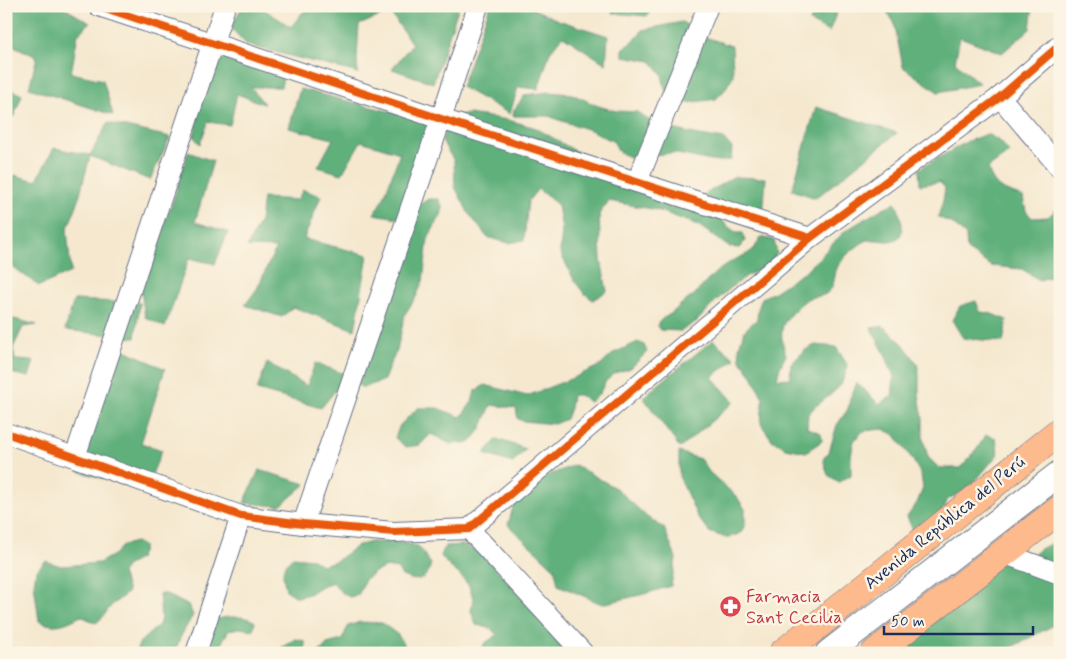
<svg xmlns="http://www.w3.org/2000/svg" width="1066" height="659" viewBox="0 0 1066 659" font-family="Mynerve,sans-serif">
<rect width="100%" height="100%" fill="#fcf5e5"/>
<filter id="ink" filterUnits="userSpaceOnUse"><feTurbulence type="fractalNoise" baseFrequency=".02" numOctaves="2"/><feDisplacementMap in="SourceGraphic" scale="10" xChannelSelector="R" yChannelSelector="G"/><feConvolveMatrix kernelMatrix="1 2 1 2 8 2 1 2 1" color-interpolation-filters="sRGB"/></filter>
<filter id="wash" filterUnits="userSpaceOnUse"><feTurbulence type="fractalNoise" baseFrequency=".0096" numOctaves="4" result="noise"/><feDisplacementMap in="SourceGraphic" scale="20" xChannelSelector="R" yChannelSelector="G"/><feGaussianBlur stdDeviation="1.12" result="paint"/><feColorMatrix in="noise" values="0 0 0 0 0 0 0 0 0 0 0 0 0 0 0 0 0 1.4 0 .05"/><feComposite in="paint" operator="in"/></filter>
<g filter="url(#wash)">
<rect width="100%" height="100%" fill="#f5e8cf"/>
<g fill="#60b07c" stroke="#3e706d">
<path d="M6 6H61L90 23 78 34 71 73 103 80 113 115 29 88 37 57 12 45 6 48Z"/>
<path d="M243 6H259L291 27 302 13 316 6H373L376 7 377 6H459L433 83 392 69 412 44 390 12 359 25 357 59 358 73 247 45 230 27Z"/>
<path d="M490 6H527L558 20 608 36 606 64 563 36 550 52 538 89 518 87 510 114 461 87Z"/>
<path d="M614 6H652L647 16 612 13Z"/>
<path d="M815 6H839L829 32 810 22Z"/>
<path d="M883 6H1033L1030 29 1002 53 960 37 955 62 980 84 938 92 903 67 894 22Z"/>
<path d="M682 22 708 38 732 46 733 76 724 91 716 99 679 104 665 90 662 74 651 61 623 56V49L639 36 642 30Z"/>
<path d="M230 43 286 63 281 87H251L264 104 237 94 230 125 208 122 200 144 194 137 201 94Z"/>
<path d="M6 87 22 95 14 116 6 123Z"/>
<path d="M300 89 435 123 404 219 374 214 384 197 400 153 361 141 342 174 318 167 333 139 289 128Z"/>
<path d="M549 92 572 94 598 106 616 111 637 112 656 125 694 134 724 139 732 148 731 160 724 161H711L673 153 629 157 619 152 614 142 593 131 556 119 549 116H513L514 110 525 95Z"/>
<path d="M816 107 897 133 816 198 792 190Z"/>
<path d="M469 114 508 120 536 128 616 175 709 207 730 228 737 233H743L745 241 739 248 729 247 698 225 657 210 609 201 599 214 601 260 607 291 593 300 583 292 574 280 560 252 562 230 558 205 538 189 528 201 524 240 509 243 487 237 469 214 455 187 454 161 442 141 449 116Z"/>
<path d="M108 123 170 137 150 180 90 156 77 205 67 230 71 272 39 286 9 264 10 221 6 219V197L12 196 14 175 36 181 54 148 90 155Z"/>
<path d="M987 134 1001 142 1009 153 988 168C994 190 1004 190 1023 197L1026 211 1032 218 1048 217 1057 209 1060 211V283L1050 277 1039 280 1022 269 991 266 967 250 966 236 953 224 938 217 943 201 945 188 939 182 920 185 919 169 968 141Z"/>
<path d="M188 152 213 161 195 222 228 232 215 264 189 258 165 327 145 317 140 284 173 201Z"/>
<path d="M733 177 766 178 763 216 699 198Z"/>
<path d="M303 190 321 196 304 239 368 255 355 330 293 307 282 317 245 305 257 289 276 248 247 247 260 221 263 198 297 200Z"/>
<path d="M428 199H439L443 208 441 215 433 229 428 239 423 281 416 297 405 314 397 350 390 364 384 380 363 388 358 385 390 277 406 271 401 266 419 205Z"/>
<path d="M895 203C899 207 898 211 900 216 904 228 904 241 887 241 880 241 876 239 868 240 862 242 854 249 849 253 845 257 839 263 837 268 834 276 835 287 827 293 822 297 815 296 809 298 805 300 800 305 797 308 779 324 779 333 786 355L780 367 777 379 790 378 791 364 804 351 815 345 836 347 848 366 841 385 829 396 816 406 808 414 807 428 821 433 822 441 806 452 786 448 772 440 761 424 763 398 751 374 740 359 739 347 744 331 757 319 758 309 762 298 774 292 803 273 820 257 845 231 883 208Z"/>
<path d="M761 237 774 240 777 253 767 267 748 275 733 286 716 301 697 321 681 331 660 330 657 326 659 322 662 319 672 313 679 306 694 295 715 273 732 261 747 254 754 249Z"/>
<path d="M74 300 140 303 135 338 65 330Z"/>
<path d="M976 301 980 312 989 313 1007 320 1003 342 963 338 952 320 960 306Z"/>
<path d="M6 317 37 325 23 327 13 348 15 360 34 361 29 377 6 372Z"/>
<path d="M883 326 903 344 917 363 919 374V394L923 419V439L928 457 939 468H961L977 449 986 435 996 438 998 454 978 478 964 491 948 499 945 506 920 546 907 517 917 503 923 488 921 475 913 460 894 434 883 429 863 431 854 441 851 455V475L839 482 828 475 823 459 829 452 837 425 848 409 850 398 857 383 879 404 892 396 894 377 885 354 871 328Z"/>
<path d="M713 340 735 359 712 377 734 402 680 448 643 397Z"/>
<path d="M638 342 644 345 647 352 631 368 615 373 606 381 599 394 590 402 580 395H572L570 408 566 419 554 424 523 421 518 419 516 408 491 405 481 429 471 442 451 444 431 434 420 445 406 447 395 438 400 425 418 408H437L461 417 472 402 475 391 485 385 527 396 573 378 601 365 614 353Z"/>
<path d="M121 348 165 369 141 443 162 450 145 491 78 471Z"/>
<path d="M267 363 307 386 315 363 348 375 321 408 257 390Z"/>
<path d="M497 439 526 449 513 463 484 454Z"/>
<path d="M679 452 700 459 710 473 737 497 745 509V524L741 533 727 538 709 532 697 516 679 476Z"/>
<path d="M575 465 617 489 647 517 664 528 676 558 671 586 644 594 602 604 558 585 555 569 508 525 516 497 533 481Z"/>
<path d="M259 470 306 484 280 506 244 503Z"/>
<path d="M136 542 143 546V550L139 559 128 565 122 573 128 592C122 598 116 601 111 606 106 612 103 618 96 623L81 616C65 624 56 629 39 621L34 584 36 571 45 561 61 566 99 563 115 554 123 545Z"/>
<path d="M371 542H396L418 546 431 564C428 575 423 582 410 579 410 579 403 576 402 576 400 574 399 571 398 569L386 567 375 572 366 578 358 595 349 597 340 591 333 582 321 586 309 594 297 597 286 590C283 575 279 568 293 557L313 559 322 565 336 561 357 546Z"/>
<path d="M1052 542 1060 547V558L1058 563 1050 566 1034 554C1042 545 1045 549 1052 542Z"/>
<path d="M463 545 481 554 580 653H482L484 644 497 635 490 628 476 625 471 611 473 598 469 586 459 574 449 566 441 556 445 546Z"/>
<path d="M1003 553 1060 574V622L1000 653H895Z"/>
<path d="M159 594H166L189 606 193 615 182 634 174 653H135L140 642 159 625 161 618Z"/>
<path d="M227 617C237 617 247 616 255 622L253 630 239 628 229 630 223 640 219 653H197L212 620Z"/>
<path d="M360 622 382 623 398 635 406 649 425 651 434 653H318L327 644 342 640 348 626Z"/>
<path d="M295 639 305 641V653H280L282 647Z"/>
</g>
</g>
<g filter="url(#ink)">
<g fill="none" stroke-linecap="round" stroke-linejoin="round">
<defs>
<g id="minor">
<path d="M99 6 441 119 810 238"/>
<path d="M1000 97 1060 168"/>
<path d="M637 182 708 6"/>
<path d="M6 433 241 516 303 524 394 532 469 529 810 238 1000 97 1060 45"/>
<path d="M75 457 225 6"/>
<path d="M303 524 441 119 478 6"/>
<path d="M469 529 583 653"/>
<path d="M1003 553 1060 574"/>
<path d="M196 653 241 516"/>
</g>
<path id="tertiary" d="M828 653 1060 473"/>
<g id="trunk">
<path d="M783 653 1060 431"/>
<path d="M875 653 1060 509"/>
</g>
</defs>
<use href="#minor" stroke="#677086" stroke-width="22"/>
<use href="#tertiary" stroke="#677086" stroke-width="27"/>
<use href="#trunk" stroke="#677086" stroke-width="29"/>
<use href="#minor" stroke="#fff" stroke-width="20"/>
<use href="#tertiary" stroke="#fff" stroke-width="25"/>
<use href="#trunk" stroke="#fcba8d" stroke-width="28"/>
<defs>
<g id="cycleway">
<path d="M99 6 441 119 810 238"/>
<path d="M6 433 241 516 303 524 394 532 469 529 810 238 1000 97 1060 45"/>
</g>
</defs>
<use href="#cycleway" stroke="#fcf5e5" stroke-width="11"/>
<use href="#cycleway" stroke="#e8590c" stroke-width="8"/>
</g>
</g>
<defs>
<symbol id="pharmacy-disc" viewBox="-11 -11 22 22"><circle r="9.5" fill="#e0444e" stroke="#fcf5e5"/><path d="M-2-6h4v4h4v4h-4v4h-4v-4h-4v-4h4Z" fill="#fff"/></symbol>
</defs>
<g fill-rule="evenodd">
<use href="#pharmacy-disc" x="718" y="594" width="25" height="25"/>
</g>
<g text-anchor="middle" dominant-baseline="central" stroke-width="5" stroke-linejoin="round" paint-order="stroke">
<g font-size="18" fill="#1b2f5e" stroke="#fcf5e5">
<text transform="translate(945 523) rotate(-39)">Avenida República del Perú</text>
</g>
<g font-size="18" fill="#be3a42" stroke="#fcf5e5" text-anchor="start">
<text x="746" y="597">Farmacia<tspan x="746" dy="21">Sant Cecilia</tspan></text>
</g>
</g>
<rect width="1066" height="659" fill="none" stroke="#fcf5e5" stroke-width="25"/>
<path d="M884 626v8h149v-8" fill="none" stroke="#1b2f5e" stroke-width="2.5"/>
<text x="891" y="626" font-size="15" fill="#1b2f5e" stroke="#fcf5e5" stroke-width="4" paint-order="stroke">50 m</text>
</svg>
